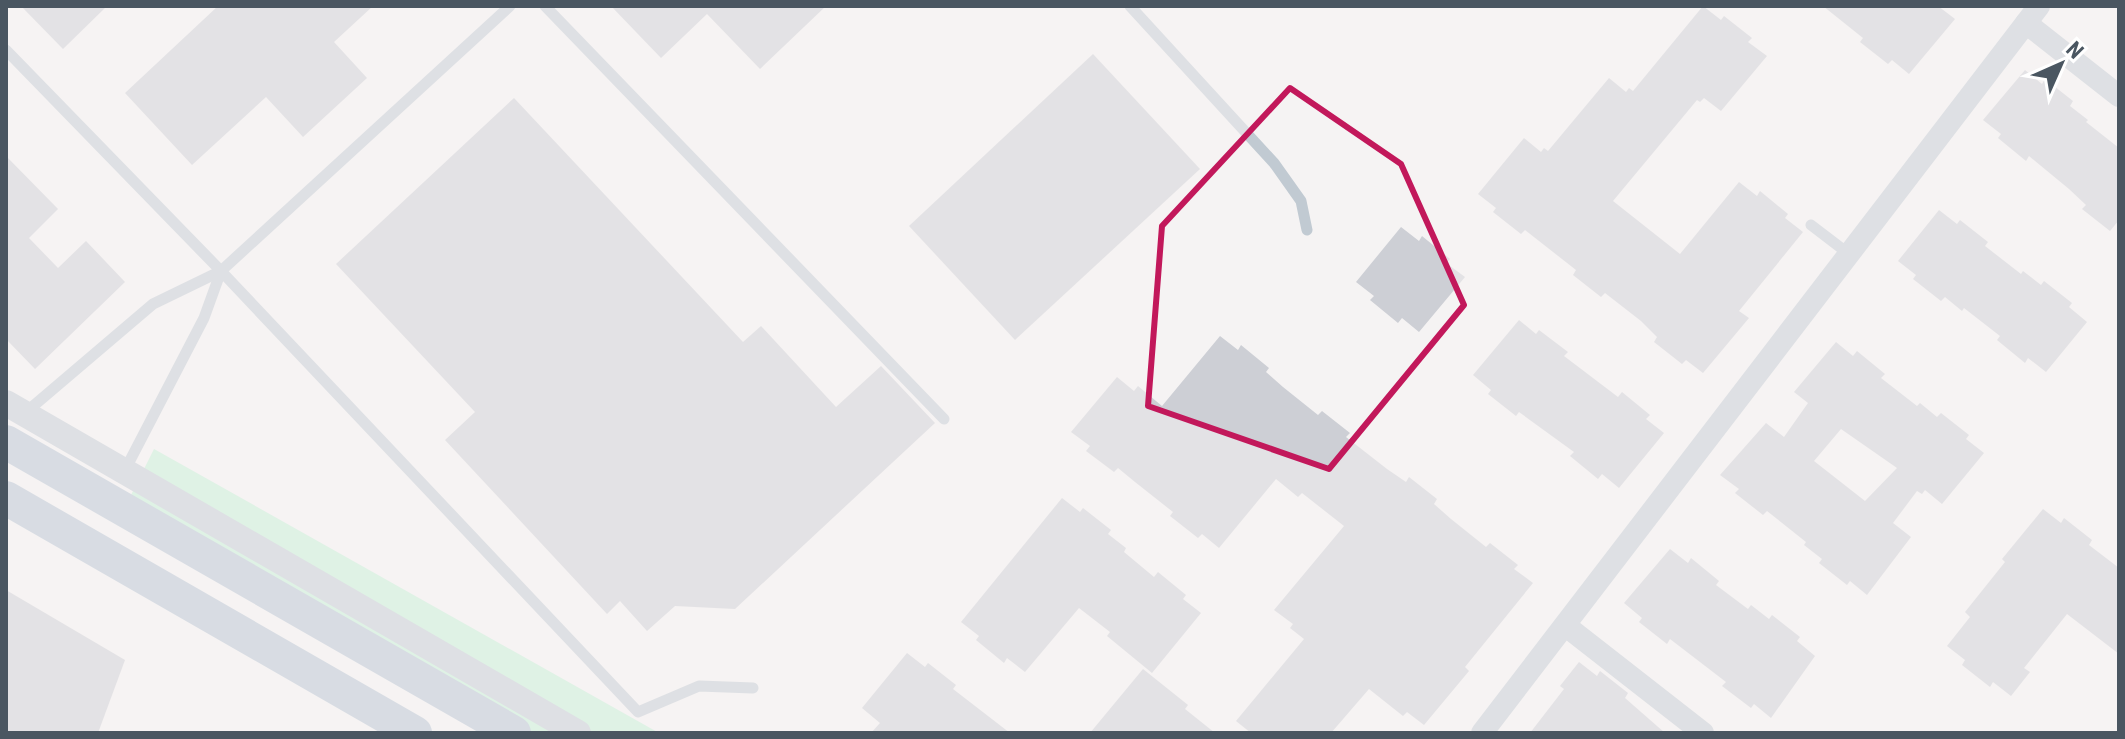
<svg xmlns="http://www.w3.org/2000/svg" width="2125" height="739" viewBox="0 0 2125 739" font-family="'Roboto Condensed',sans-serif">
<rect width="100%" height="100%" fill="#f5f3f3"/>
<path fill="#c3f1d5" d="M154 449 659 733H522L124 509Z"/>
<g fill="#cdcfd5" fill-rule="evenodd">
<path d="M21 6H107L63 49Z"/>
<path d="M218 6H373L334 42 367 78 303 137 266 97 192 165 125 93Z"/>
<path d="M611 6H826L760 69 707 14 661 58Z"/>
<path d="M1703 6 1721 20 1724 16 1752 38 1748 42 1767 56 1721 111 1704 98 1700 102 1697 100 1613 201 1680 254 1739 182 1757 196 1760 191 1788 214 1785 218 1803 232 1739 311 1749 318 1703 373 1686 360 1682 364 1654 342 1657 337 1641 321 1605 293 1601 297 1573 275 1576 270 1525 230 1521 234 1493 212 1496 208 1478 194 1524 138 1541 152 1544 148 1548 151 1609 78 1626 92 1629 88 1633 91Z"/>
<path d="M1823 6H1938L1955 19 1909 74 1892 60 1888 64 1860 42 1863 38Z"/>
<path d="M1093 54 1200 169 1015 340 909 226Z"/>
<path d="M2025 70 2042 84 2045 79 2073 101 2070 106 2088 120 2086 122 2119 148V220L2110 231 2082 209 2086 205 2069 189 2029 156 2026 161 1998 138 2001 134 1983 120Z"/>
<path d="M514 98 743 342 761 326 836 407 881 366 935 423 735 609 675 606 647 631 620 601 607 614 445 440 475 412 336 264Z"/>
<path d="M6 156 58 209 29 238 58 268 86 241 125 282 35 369 6 339Z"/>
<path d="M1939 210 1957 224 1960 220 1988 242 1985 246 2021 274 2023 271 2041 285 2044 281 2072 303 2069 307 2087 322 2046 372 2028 358 2025 363 1997 340 2000 336 1964 308 1962 311 1945 297 1941 301 1913 279 1916 275 1898 261Z"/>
<path d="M1401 227 1419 241 1422 236 1450 259 1446 263 1465 277 1419 332 1402 318 1398 323 1370 300 1374 296 1356 282Z"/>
<path d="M1519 320 1536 334 1539 330 1568 352 1564 356 1618 397 1622 392 1650 415 1646 419 1664 433 1619 488 1602 474 1598 479 1570 456 1574 452 1519 412 1516 416 1488 394 1491 390 1473 375Z"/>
<path d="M1220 336 1238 350 1241 345 1269 368 1266 372 1283 387 1318 415 1322 411 1350 433 1346 437 1387 469 1406 482 1409 477 1437 499 1434 504 1451 519 1486 547 1490 543 1518 565 1514 569 1533 583 1465 667 1469 671 1424 725 1407 712 1403 716 1369 689 1331 733H1251L1236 721 1304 639 1290 628 1293 624 1274 610 1344 526 1302 493 1298 497 1276 479 1219 548 1202 534 1198 538 1170 516 1173 512 1135 482 1118 468 1114 472 1086 451 1090 446 1071 432 1117 377 1134 391 1138 386 1162 406Z"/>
<path d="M1836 342 1853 356 1857 351 1885 374 1881 378 1917 406 1920 403 1937 417 1941 413 1969 435 1966 439 1984 453 1942 504 1925 490 1922 494 1917 491 1893 523 1911 537 1867 595 1850 581 1847 585 1819 563 1822 559 1804 545 1806 542 1767 511 1763 515 1735 493 1739 489 1720 475 1766 423 1784 437 1808 403 1794 392ZM1841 429 1897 468 1865 501 1814 461Z"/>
<path d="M1062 498 1080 512 1083 508 1111 530 1108 534 1126 548 1124 552 1154 577 1158 572 1186 595 1183 599 1201 613 1152 673 1107 636 1110 632 1079 608 1025 672 1007 658 1004 663 976 640 979 636 961 622Z"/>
<path d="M2043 509 2061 523 2064 518 2092 540 2089 545 2119 568V654L2067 614 2024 668 2030 672 2011 696 1993 682 1990 687 1962 665 1965 660 1947 646 1970 617 1965 612 2005 562 2002 559Z"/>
<path d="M1670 549 1688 563 1691 558 1719 581 1716 585 1748 609 1751 605 1769 619 1772 615 1800 637 1797 641 1815 656 1771 718 1754 704 1751 708 1722 686 1726 682 1670 639 1667 644 1639 622 1642 618 1624 603Z"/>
<path d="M6 590 125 660 98 733H6Z"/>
<path d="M907 653 925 667 928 663 956 685 953 689 1010 733H871L880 723 862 708Z"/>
<path d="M1579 662 1597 676 1600 671 1628 693 1625 698 1665 733H1530L1564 689 1560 686Z"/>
<path d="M1143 669 1188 705 1185 709 1215 733H1090Z"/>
</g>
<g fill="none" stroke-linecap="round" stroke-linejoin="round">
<g stroke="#c1cad2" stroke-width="11">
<path d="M545 6 944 419"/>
<path d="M1130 6 1274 163 1301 201 1307 230"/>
<path d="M6 50 221 271 638 712 699 686 753 688"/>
<path d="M1811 225 1849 254"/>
<path d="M25 413 153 304 221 271 510 6"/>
<path d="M125 470 204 318 221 271"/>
</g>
<g stroke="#c1cad2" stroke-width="22">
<path d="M2026 23 2119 96"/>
<path d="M1566 626 1703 733"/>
<path d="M1482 733 2039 6"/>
</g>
<path stroke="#c1cad2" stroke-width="26" d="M6 403 578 733"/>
<g stroke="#b3c2d1" stroke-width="34">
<path d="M6 442 514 733"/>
<path d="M6 498 415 733"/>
</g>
</g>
<path d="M0 0H2125V739H0ZM1290 88 1401 164 1464 305 1329 469 1148 406 1162 226Z" fill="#f5f3f3" fill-opacity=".55" fill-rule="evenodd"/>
<path fill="none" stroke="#c2185b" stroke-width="6" stroke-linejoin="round" d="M1290 88 1401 164 1464 305 1329 469 1148 406 1162 226Z"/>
<rect width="2125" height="739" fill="none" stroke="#4a5661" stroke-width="16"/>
<g transform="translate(2061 64) rotate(45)" stroke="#ffffff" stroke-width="6" paint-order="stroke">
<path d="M0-6L14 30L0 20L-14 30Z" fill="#4a5661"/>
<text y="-12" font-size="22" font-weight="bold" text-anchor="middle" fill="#4a5661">N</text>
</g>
</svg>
